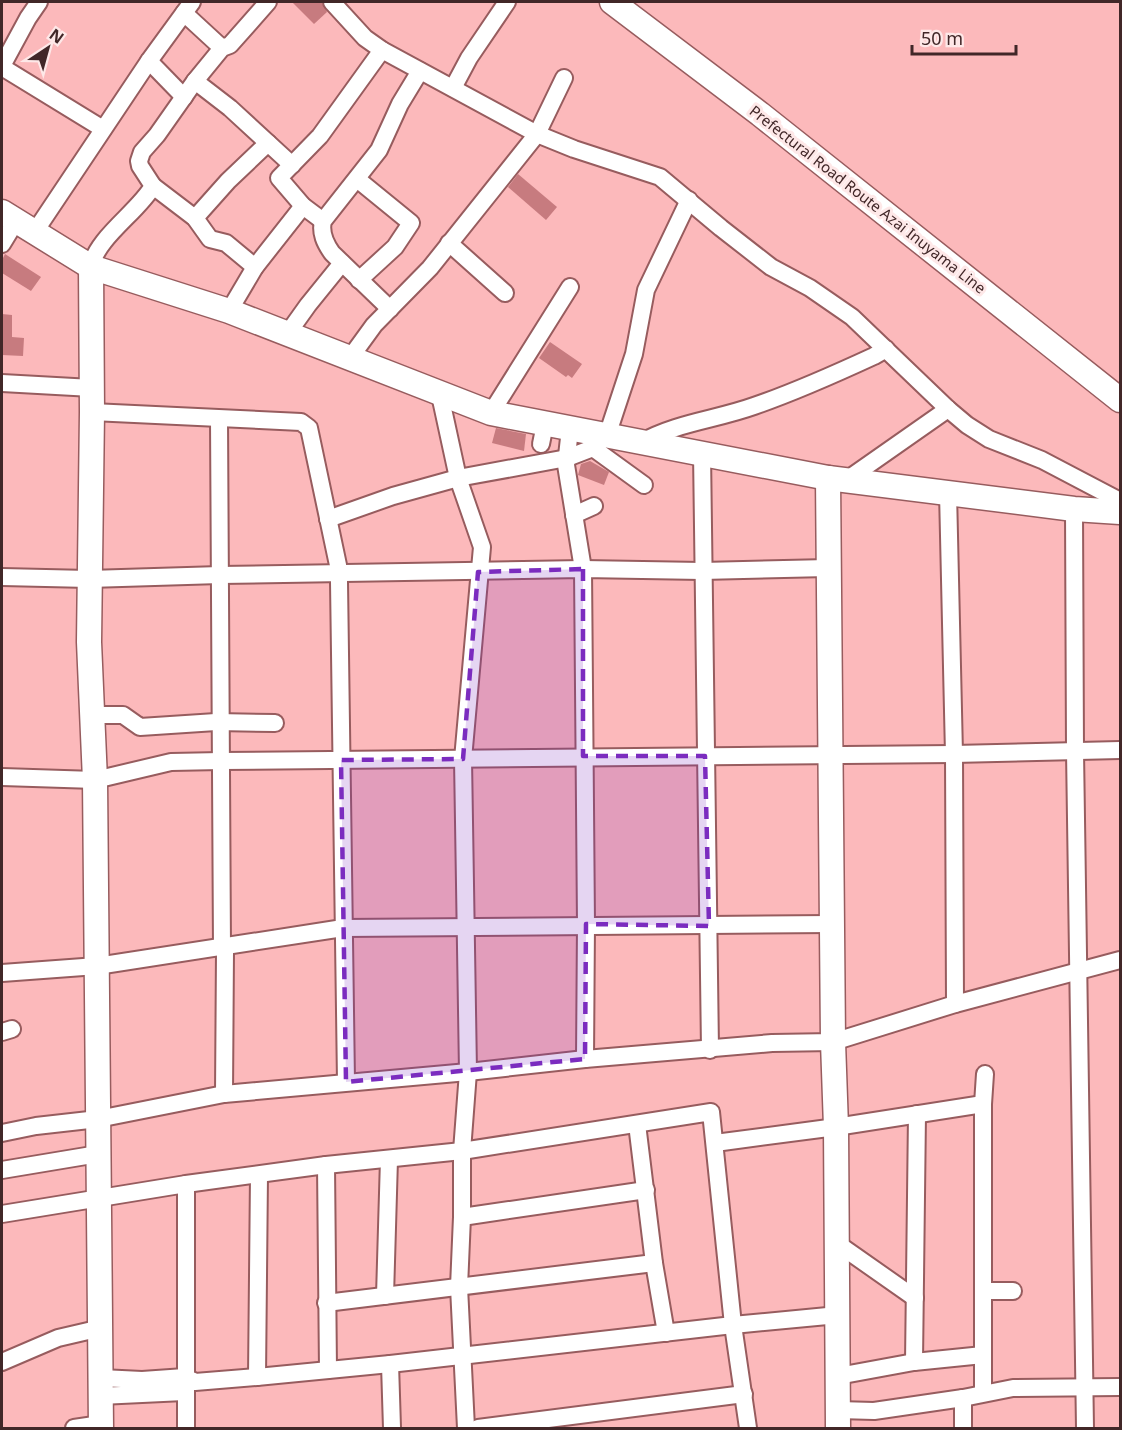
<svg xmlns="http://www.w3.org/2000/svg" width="1122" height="1430" viewBox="0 0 1122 1430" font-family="'Noto Sans',sans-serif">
<rect width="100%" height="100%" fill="#fcb9bb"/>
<g fill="#c77b7f">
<path d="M292 2H322L327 12 314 24Z"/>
<path d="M518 174 557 207 546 220 508 187Z"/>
<path d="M5 254 41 277 31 291 2 273V260Z"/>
<path d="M2 314 12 315V337L24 338 23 356 2 355Z"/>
<path d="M550 342 582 364 572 378 568 375 566 377 539 358Z"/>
<path d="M496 428 526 434 524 451 492 443Z"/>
<path d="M590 461 609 472 604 485 578 475 581 464Z"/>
</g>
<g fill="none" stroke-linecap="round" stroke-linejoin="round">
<defs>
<g id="street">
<path d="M332 2 365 38 382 50 537 134 574 149 660 177 721 228 771 267 810 288 852 317 948 409 967 425 989 439 1042 460 1120 501"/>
<path d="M184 13 222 48"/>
<path d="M149 61 184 97"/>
<path d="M2 66 28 18 39 2"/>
<path d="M2 67 103 129"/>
<path d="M195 81 230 108 292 165"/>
<path d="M453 88 469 58 507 2"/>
<path d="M357 179 411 223 395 247 359 280"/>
<path d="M153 186 195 218 210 239 226 243 255 267"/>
<path d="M195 218 228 181 268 143"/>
<path d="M323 221 303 206 279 178 320 136 382 50"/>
<path d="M34 233 149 61 192 2"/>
<path d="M449 243 505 293"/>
<path d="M2 244 16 221"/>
<path d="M91 267C96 238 139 211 153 186L140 166 139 161 142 152 157 135 195 81 222 48 230 45 268 2"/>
<path d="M390 309 332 253C325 243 320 233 323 221L379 150 400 104 420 71"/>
<path d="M229 311 255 267 303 206"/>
<path d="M288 333 308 305 342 263"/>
<path d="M350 358 374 325 430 268 537 134 564 78"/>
<path d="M2 383 92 388"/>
<path d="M440 395 458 478 482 547 463 759 468 1072 462 1151V1217L459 1287 466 1428"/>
<path d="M92 412 301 422 309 428 338 565 339 582 346 1082"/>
<path d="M491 413 570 287"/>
<path d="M219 419 222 948 225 951 224 1094"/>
<path d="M570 429 566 465 583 569 586 924 585 1059"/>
<path d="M640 443C678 422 715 420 754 406 795 392 835 374 874 356L886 349"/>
<path d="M541 444 545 424"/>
<path d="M593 448 644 485"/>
<path d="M702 452 710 1050"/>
<path d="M848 479 948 409"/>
<path d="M948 492 954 754 955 1004"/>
<path d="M1074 509 1075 751 1085 1428"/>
<path d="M574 515 594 506"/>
<path d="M328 519 393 496 458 478 567 458 593 448 607 436 634 354 646 290 689 200"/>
<path d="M2 577 89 579 220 575 583 569 702 571 828 568"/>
<path d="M92 715H123L140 727 216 722 275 723"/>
<path d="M2 777 95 780 171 762 221 761 954 754 1120 750"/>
<path d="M2 973 97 966 343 928 832 924"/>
<path d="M2 1032 12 1029"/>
<path d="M637 1124 654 1263 666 1333"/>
<path d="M2 1133 36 1126 98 1119 224 1094 468 1072 585 1059 772 1043 833 1042 955 1004 1120 960"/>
<path d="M715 1143 836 1127 983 1104"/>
<path d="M326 1165 328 1370"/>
<path d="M2 1170 98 1154"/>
<path d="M2 1214 186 1184 326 1165 462 1151 711 1112 733 1325 748 1428"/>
<path d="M462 1217 646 1190"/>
<path d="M838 1244 915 1298"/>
<path d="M983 1291H1013"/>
<path d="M385 1296 389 1159"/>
<path d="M326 1303 654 1263"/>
<path d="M2 1362 58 1338 101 1328"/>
<path d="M914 1362 917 1114"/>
<path d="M390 1364 392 1428"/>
<path d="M838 1376 914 1362 983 1355"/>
<path d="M257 1377 259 1175"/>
<path d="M101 1378 142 1380 185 1377 195 1382 257 1377 390 1364 733 1325 838 1315"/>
<path d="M983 1393V1104L985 1074"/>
<path d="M100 1396 184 1392"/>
<path d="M963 1398V1428"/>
<path d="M838 1410 874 1411 963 1398 1013 1388 1120 1387"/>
<path d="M74 1428 101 1424"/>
<path d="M186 1428V1184"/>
<path d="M478 1428 744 1394"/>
</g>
<g id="secondary">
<path d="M612 2 760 114 1120 400"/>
<path d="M2 212 91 267 229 311 491 413 828 478 1074 509 1120 512"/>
<path d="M91 267 92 412 89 642 95 780 101 1428"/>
<path d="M828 478 833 1042 836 1127 838 1428"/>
</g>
</defs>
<use href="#street" stroke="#975c5e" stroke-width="20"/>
<use href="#secondary" stroke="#975c5e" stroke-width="27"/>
<use href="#street" stroke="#fff" stroke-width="16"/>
<use href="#secondary" stroke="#fff" stroke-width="24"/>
</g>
<path fill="#7b2cbf" fill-opacity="0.2" stroke="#7b2cbf" stroke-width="4.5" stroke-dasharray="12 8" stroke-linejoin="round" d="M583 569V756H705L709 926 586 924 585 1059 346 1082 341 760 463 759 478 572Z"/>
<g text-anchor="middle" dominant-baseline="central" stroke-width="6" stroke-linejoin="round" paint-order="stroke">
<g font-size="15" fill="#412728" stroke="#fee8e8">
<text transform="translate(868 199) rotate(38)">Prefectural Road Route Azai Inuyama Line</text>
</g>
</g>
<rect width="1122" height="1430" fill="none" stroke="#412728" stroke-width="6"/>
<g transform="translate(48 48) rotate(36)" stroke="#fee8e8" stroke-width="4.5" paint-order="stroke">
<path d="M0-4.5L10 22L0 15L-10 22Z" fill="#412728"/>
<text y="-9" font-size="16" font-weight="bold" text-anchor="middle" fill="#412728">N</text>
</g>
<path d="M912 45v9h104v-9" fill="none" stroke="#412728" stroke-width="3"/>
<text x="921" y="45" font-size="18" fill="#412728" stroke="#fee8e8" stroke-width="4.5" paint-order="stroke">50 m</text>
</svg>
